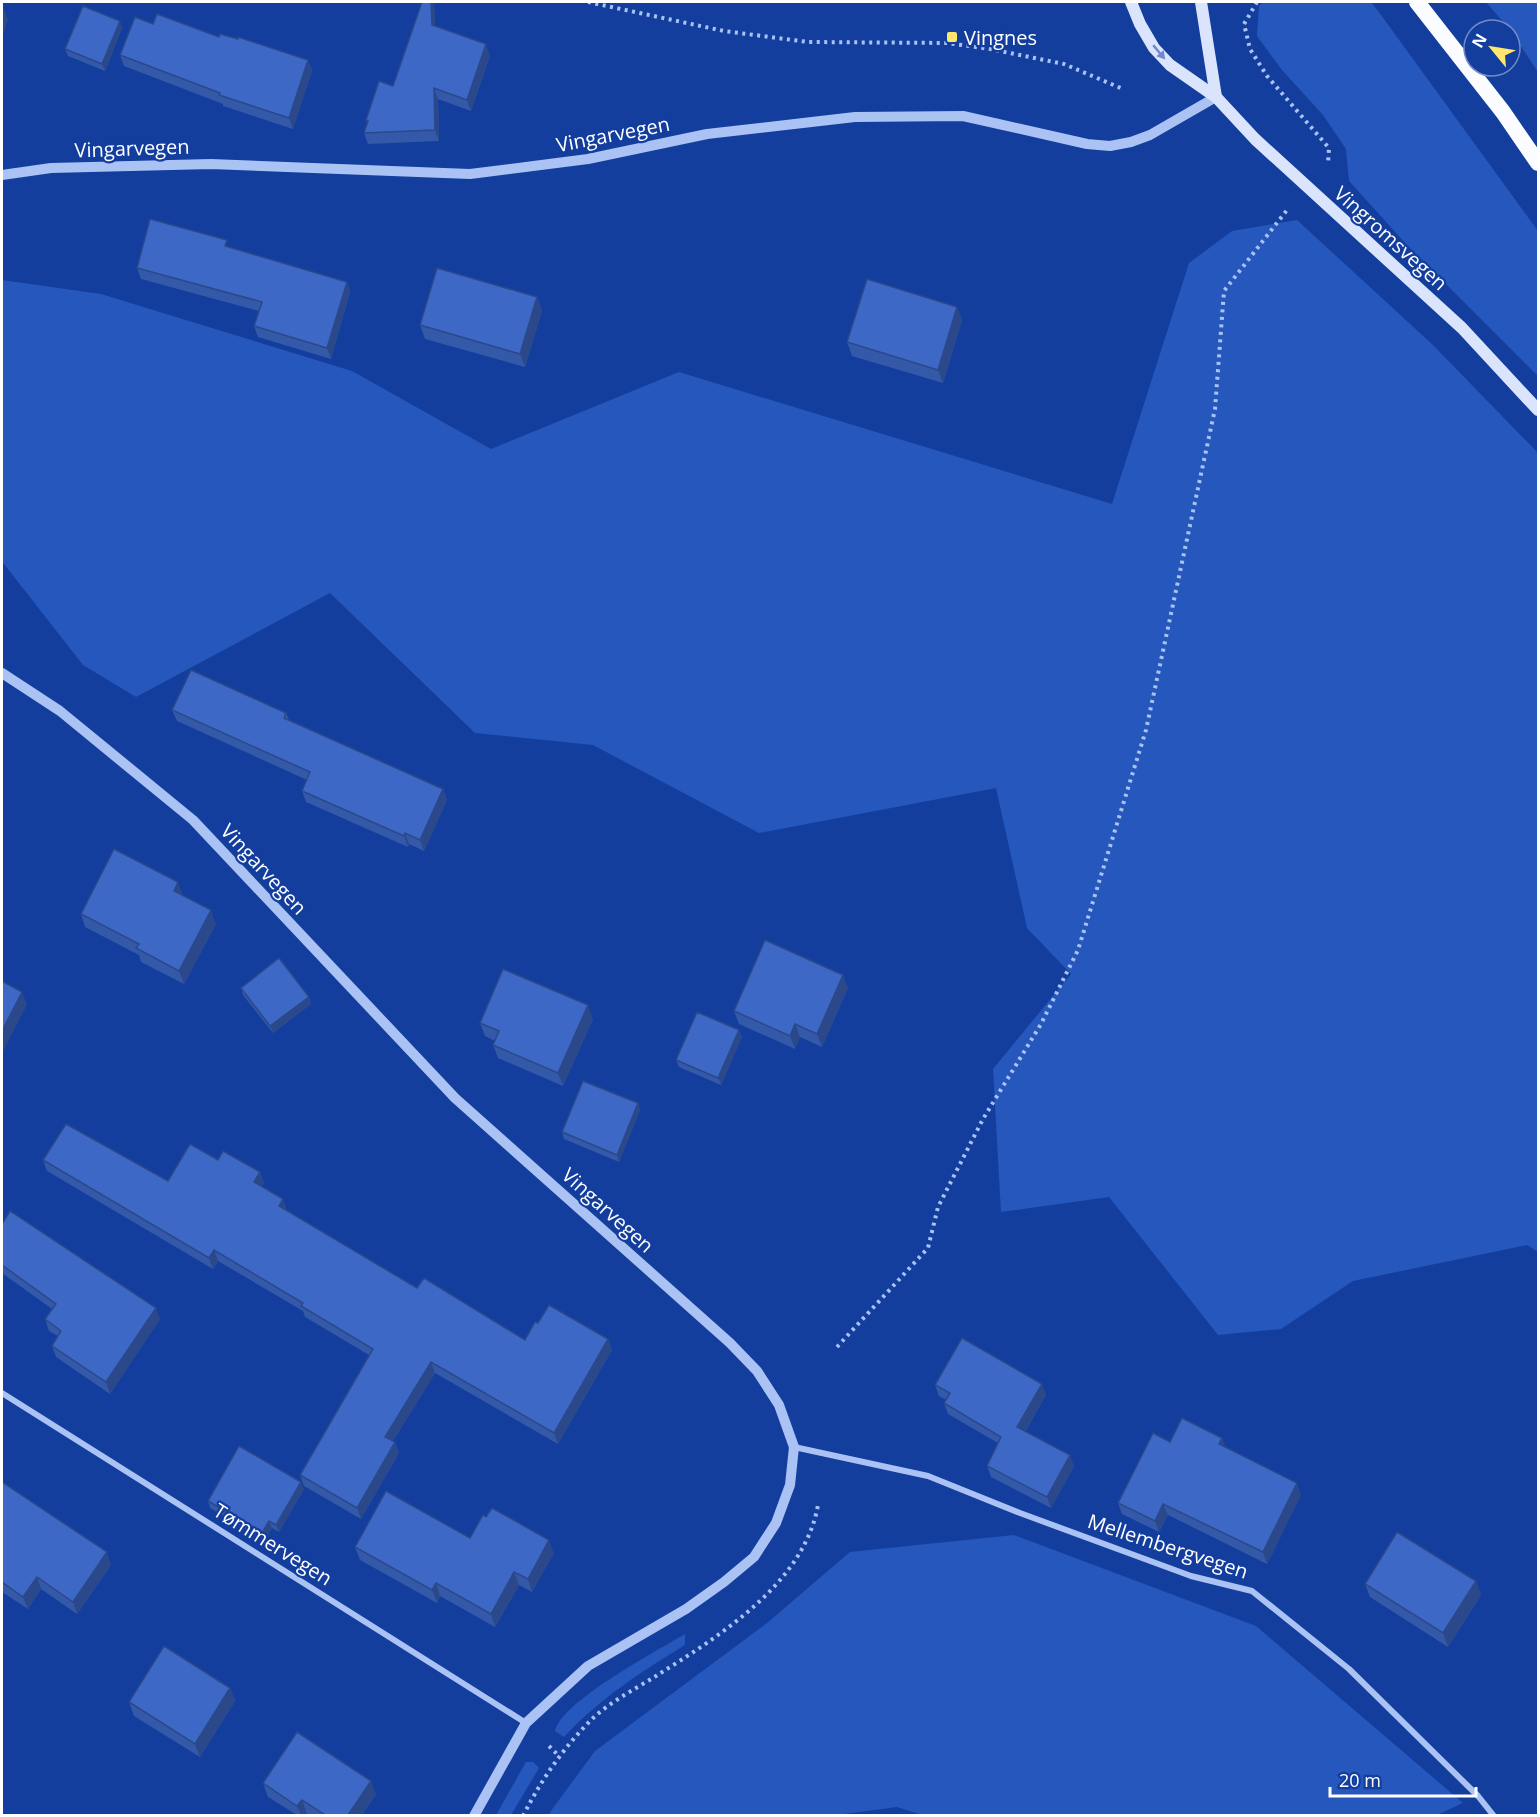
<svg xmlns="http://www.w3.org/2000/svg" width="1540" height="1817" viewBox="0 0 1540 1817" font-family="'Open Sans',sans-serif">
<rect width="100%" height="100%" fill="#133e9e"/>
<g fill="#2657bc">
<path d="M1263 2H1371L1381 15 1538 231V376L1407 245 1349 181 1346 149 1323 115 1282 70 1257 36 1259 6Z"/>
<path d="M1486 2H1538V72L1510 30Z"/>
<path d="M1297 220 1433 345 1538 453V1252L1527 1245 1353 1281 1281 1329 1218 1335 1109 1197 1001 1212 993 1069 1071 974 1027 928 996 788 759 833 593 745 475 733 330 593 136 697 83 665 4 564 2 563V280L101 294 352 371 491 449 679 372 1112 504 1189 263 1232 231Z"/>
<path d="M1014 1535 1256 1626 1463 1803 1435 1816H925L897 1807 829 1816 548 1815 595 1751 767 1623 850 1552Z"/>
<path d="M685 1634V1645C642 1671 598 1700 564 1737L555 1731C562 1701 657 1651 685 1634Z"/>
<path d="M526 1762H533L539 1768 511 1815H496Z"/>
</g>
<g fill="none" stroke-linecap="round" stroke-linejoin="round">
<g stroke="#aac2f4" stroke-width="4" stroke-dasharray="3 4.5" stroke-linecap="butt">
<path d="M588 2 724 31 808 42 947 43 990 49 1064 64 1123 89"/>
<path d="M1257 2 1244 24 1250 49 1267 76 1329 148 1328 164"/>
<path d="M837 1347 928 1248 938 1207 983 1119 1041 1024 1078 950 1146 730 1215 409 1224 291 1287 210"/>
<path d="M549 1746 559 1756"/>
<path d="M523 1816C541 1780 564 1747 592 1719 610 1702 635 1689 656 1676 719 1636 804 1584 818 1505"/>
</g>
<g stroke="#aac2f4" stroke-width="6">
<path d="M2 1393 526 1723"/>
<path d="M794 1447 928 1476 1020 1513 1191 1576 1252 1591 1349 1669 1478 1796 1494 1816"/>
</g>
<g stroke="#aac2f4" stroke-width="10">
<path d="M2 175 51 168 211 164 470 174 588 159 707 134 855 117 963 116 1087 144 1110 146 1131 142 1150 135 1216 97"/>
<path d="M2 673 60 711 193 820 455 1098 730 1343 757 1371 779 1405 794 1447 790 1485 776 1523 754 1557 724 1582 686 1609 588 1666 526 1723 474 1816"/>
</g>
<g stroke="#dae5fd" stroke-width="12">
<path d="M1131 2 1140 24 1154 48 1170 65 1216 97 1255 139 1462 328 1538 410"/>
<path d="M1201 2 1216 97"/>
</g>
<path stroke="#fbfcff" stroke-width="16" d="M1417 2 1503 112 1538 163"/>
</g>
<g fill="#3459a9">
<path d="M434 2 435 26 490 56 471 111 438 99 439 141 368 144 364 133 367 124 366 120 393 86Z"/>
<path d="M153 24 219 37 238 39 308 60 312 71 293 129 223 106V104L124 66 120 55Z"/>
<path d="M122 28 105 71 68 56 65 49Z"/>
<path d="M230 247 347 282 350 292 331 359 258 337 254 326 259 311 141 279 137 268Z"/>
<path d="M537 297 542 311 525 367 425 339 420 325Z"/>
<path d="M957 307 962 320 943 383 852 356 847 342Z"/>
<path d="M172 710 286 713 289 720 443 789 447 800 424 851 409 844 408 847 306 802 302 791 307 780 177 721Z"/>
<path d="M183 896 216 924 184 984 141 962 139 955 85 927 81 914Z"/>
<path d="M241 988 309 997 311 1004 273 1033 243 995Z"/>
<path d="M848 988 822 1047 800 1037 795 1049 739 1024 734 1011Z"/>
<path d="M593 1019 563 1086 498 1058 493 1045 495 1041 485 1036 480 1023Z"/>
<path d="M742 1037 721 1085 679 1067 676 1060Z"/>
<path d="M638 1103 640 1110 619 1162 564 1139 562 1132Z"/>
<path d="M43 1160 168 1181 218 1160 260 1172 264 1183 262 1186 287 1211 417 1288 525 1340 538 1323 608 1339 612 1350 558 1444 435 1373 393 1441 395 1442 399 1453 361 1519 304 1486 300 1475 369 1355 305 1317 303 1311 218 1261 213 1269 47 1171Z"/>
<path d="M2 1224 160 1319 110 1394 56 1357 52 1346 58 1336 49 1331 45 1319 52 1309 2 1273Z"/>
<path d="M935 1385 1046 1395 1025 1432 1074 1466 1051 1508 991 1477 987 1466 998 1443 948 1414 944 1403 946 1400 939 1396Z"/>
<path d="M1222 1438 1225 1447 1301 1495 1267 1564 1168 1515 1159 1532 1122 1514 1118 1503 1170 1442Z"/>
<path d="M2 1482 111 1565 77 1614 41 1589 28 1609 2 1592Z"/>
<path d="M304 1489 279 1532 272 1528 265 1540 210 1508 208 1501Z"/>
<path d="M470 1538 554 1553 532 1592 519 1585 495 1627 440 1596 437 1603 360 1560 355 1547Z"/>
<path d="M1476 1581 1481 1595 1448 1647 1370 1597 1365 1584Z"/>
<path d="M230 1688 235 1701 200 1757 134 1716 129 1702Z"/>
<path d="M263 1783 376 1794 362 1815H310L307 1814 305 1815H297L268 1797Z"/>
</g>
<g fill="#2b498a">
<path d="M431 2H434L436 36 432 25Z"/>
<path d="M3 7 8 20 2 38V11Z"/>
<path d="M120 21 122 28 105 71 102 64Z"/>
<path d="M486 44 490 56 471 111 467 100Z"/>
<path d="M308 60 312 71 293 129 289 118Z"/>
<path d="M434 88 438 99 439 141 435 130Z"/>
<path d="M347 282 350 292 331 359 327 348Z"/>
<path d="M537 297 542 311 525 367 520 354Z"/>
<path d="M957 307 962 320 943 383 938 370Z"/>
<path d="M443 789 447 800 424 851 420 840Z"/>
<path d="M405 833 409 844 408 847 404 836Z"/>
<path d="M178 882 183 896 174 891Z"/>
<path d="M211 910 216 924 184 984 179 971Z"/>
<path d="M843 975 848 988 822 1047 817 1034Z"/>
<path d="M22 992 27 1005 2 1053V1031Z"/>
<path d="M309 997 311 1004 273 1033 270 1026Z"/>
<path d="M588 1005 593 1019 563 1086 558 1073Z"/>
<path d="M795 1024 800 1037 795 1049 790 1036Z"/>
<path d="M739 1030 742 1037 721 1085 718 1078Z"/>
<path d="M638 1103 640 1110 619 1162 617 1155Z"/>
<path d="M260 1172 264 1183 258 1193 254 1182Z"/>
<path d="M283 1199 287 1210 283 1217 279 1206Z"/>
<path d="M214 1250 218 1261 213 1269 209 1258Z"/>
<path d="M156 1308 160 1319 110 1394 106 1382Z"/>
<path d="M608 1339 612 1350 558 1444 554 1433Z"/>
<path d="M431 1362 435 1373 389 1448 385 1437Z"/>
<path d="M1042 1384 1046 1395 1021 1438 1017 1427Z"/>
<path d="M1222 1438 1226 1450 1219 1444Z"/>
<path d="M395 1442 399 1453 361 1519 357 1508Z"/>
<path d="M1070 1455 1074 1466 1051 1508 1047 1497Z"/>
<path d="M301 1482 304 1489 279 1532 276 1525Z"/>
<path d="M1297 1483 1301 1495 1267 1564 1263 1552Z"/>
<path d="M1163 1504 1168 1515 1159 1532 1155 1521Z"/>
<path d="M269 1521 272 1528 265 1540 262 1533Z"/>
<path d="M549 1540 554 1553 532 1592 528 1579Z"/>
<path d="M107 1552 111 1565 77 1614 73 1602Z"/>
<path d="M514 1572 519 1585 495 1627 491 1614Z"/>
<path d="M37 1577 41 1589 28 1609 23 1597Z"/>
<path d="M1476 1581 1481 1595 1448 1647 1443 1633Z"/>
<path d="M436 1583 440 1596 437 1603 432 1590Z"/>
<path d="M230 1688 235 1701 200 1757 195 1744Z"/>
<path d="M371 1781 376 1794 362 1815H348Z"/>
<path d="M302 1800 307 1814 305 1815H301L297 1806Z"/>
</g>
<g fill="#3d68c5" stroke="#2b498a" stroke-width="1.5">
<path d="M422 2H431L432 25 486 44 467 100 434 88 435 130 364 133 368 121 366 120 379 81 393 86Z"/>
<path d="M83 6 120 21 102 64 65 49Z"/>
<path d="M157 14 219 37 220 34 238 39V37L308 60 289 118 219 95 220 93 120 55 135 17 153 24Z"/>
<path d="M150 219 227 240 225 246 347 282 327 348 254 326 262 302 137 268Z"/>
<path d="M437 268 537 297 520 354 420 325Z"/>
<path d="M867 279 957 307 938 370 847 342Z"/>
<path d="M191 670 286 713 284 718 443 789 420 840 405 833 404 836 302 791 310 772 172 710Z"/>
<path d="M114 849 178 882 174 891 211 910 179 971 136 948 139 944 81 914Z"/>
<path d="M765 940 843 975 817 1034 795 1024 790 1036 734 1011Z"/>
<path d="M279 958 309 997 270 1026 241 988Z"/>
<path d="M503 969 588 1005 558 1073 493 1045 499 1031 480 1023Z"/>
<path d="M2 981 22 992 2 1031Z"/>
<path d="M697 1012 739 1030 718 1078 676 1060Z"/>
<path d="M583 1081 638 1103 617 1155 562 1132Z"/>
<path d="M66 1124 168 1181 190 1144 218 1160 223 1151 260 1172 254 1182 283 1199 279 1206 417 1288 424 1278 525 1340 535 1322 538 1323 549 1305 608 1339 554 1433 431 1362 385 1437 395 1442 357 1508 300 1475 373 1349 301 1306 303 1303 214 1250 209 1258 43 1160Z"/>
<path d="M10 1211 156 1308 106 1382 52 1346 61 1331 45 1319 56 1304 2 1265V1224Z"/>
<path d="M962 1338 1042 1384 1017 1427 1070 1455 1047 1497 987 1466 1001 1437 944 1403 950 1393 935 1385Z"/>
<path d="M1182 1418 1222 1438 1219 1444 1297 1483 1263 1552 1163 1504 1155 1521 1118 1503 1153 1433 1170 1442Z"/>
<path d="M239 1446 301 1482 276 1525 269 1521 262 1533 208 1501Z"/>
<path d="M2 1482 107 1552 73 1602 37 1577 23 1597 2 1582Z"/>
<path d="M386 1491 470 1538 483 1515 486 1517 492 1508 549 1540 528 1579 514 1572 491 1614 436 1583 432 1590 355 1547Z"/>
<path d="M1397 1532 1476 1581 1443 1633 1365 1584Z"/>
<path d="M164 1646 230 1688 195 1744 129 1702Z"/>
<path d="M297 1732 371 1781 348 1815H325L302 1800 297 1806 263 1783Z"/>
</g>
<defs><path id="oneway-solid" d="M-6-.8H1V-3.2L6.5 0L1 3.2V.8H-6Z" transform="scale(1.5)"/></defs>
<use fill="#6d89c9" href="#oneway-solid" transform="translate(1159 52) rotate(50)"/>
<rect fill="#ffe76d" stroke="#133e9e" stroke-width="2" x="946" y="31" width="12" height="12" rx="3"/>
<g text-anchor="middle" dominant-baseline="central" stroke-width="4.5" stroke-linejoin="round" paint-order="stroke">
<g font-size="20" fill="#fff" stroke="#133e9e" text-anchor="start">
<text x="964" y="37">Vingnes</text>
</g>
<g font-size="20" fill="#fff" stroke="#133e9e">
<text transform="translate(613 134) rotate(-11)">Vingarvegen</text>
<text transform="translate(132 148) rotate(-2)">Vingarvegen</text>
<text transform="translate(1391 238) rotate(42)">Vingromsvegen</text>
<text transform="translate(264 869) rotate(47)">Vingarvegen</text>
<text transform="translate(608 1210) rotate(42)">Vingarvegen</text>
<text transform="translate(273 1544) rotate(32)">Tømmervegen</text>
<text transform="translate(1168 1546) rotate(18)">Mellembergvegen</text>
</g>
</g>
<rect width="1540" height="1817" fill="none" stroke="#ffffff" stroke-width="6"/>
<g transform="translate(1492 48) rotate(300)"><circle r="28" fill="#133e9e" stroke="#718bc5" stroke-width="1.5"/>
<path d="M0-4.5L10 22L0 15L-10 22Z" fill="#ffe76d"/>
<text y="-9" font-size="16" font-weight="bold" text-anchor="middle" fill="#ffffff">N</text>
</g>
<path d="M1330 1787v9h146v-9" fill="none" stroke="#ffffff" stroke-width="3"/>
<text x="1339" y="1787" font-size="18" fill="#ffffff" stroke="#133e9e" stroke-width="4.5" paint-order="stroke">20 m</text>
</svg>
